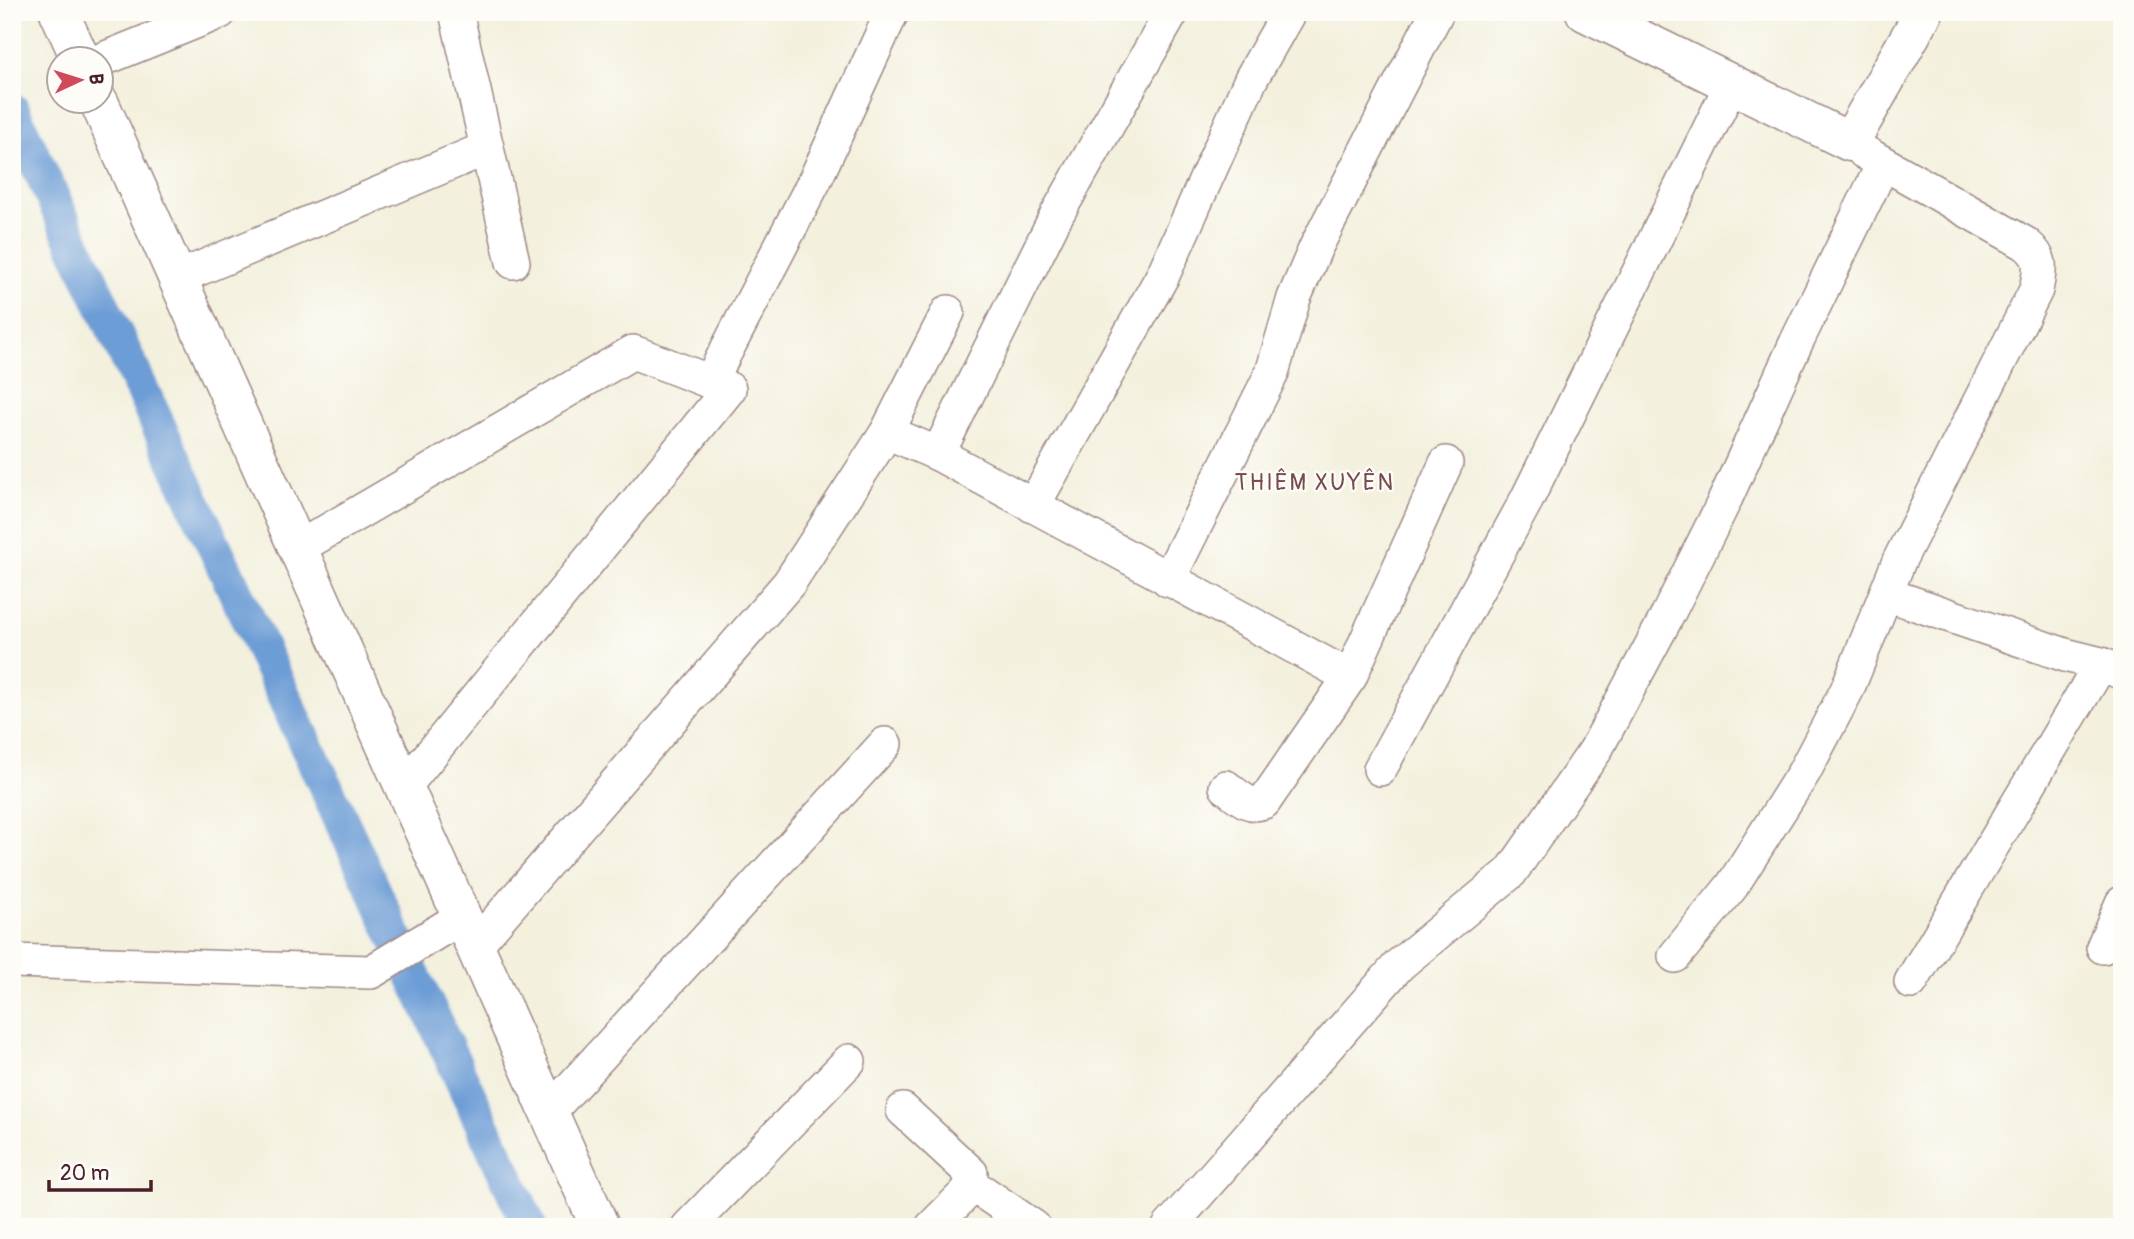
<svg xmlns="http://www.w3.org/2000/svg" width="2134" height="1239" viewBox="0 0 2134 1239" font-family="Pangolin,sans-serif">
<rect width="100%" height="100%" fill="#fdfcf7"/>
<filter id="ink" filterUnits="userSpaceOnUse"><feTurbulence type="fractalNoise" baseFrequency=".0143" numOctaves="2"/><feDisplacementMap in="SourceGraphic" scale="14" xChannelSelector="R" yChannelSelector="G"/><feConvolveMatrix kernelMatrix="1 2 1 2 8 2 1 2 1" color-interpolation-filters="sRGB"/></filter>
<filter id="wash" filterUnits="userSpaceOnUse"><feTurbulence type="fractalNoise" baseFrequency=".00686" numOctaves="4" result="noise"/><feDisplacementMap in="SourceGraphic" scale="28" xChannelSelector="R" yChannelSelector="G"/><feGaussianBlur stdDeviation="1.57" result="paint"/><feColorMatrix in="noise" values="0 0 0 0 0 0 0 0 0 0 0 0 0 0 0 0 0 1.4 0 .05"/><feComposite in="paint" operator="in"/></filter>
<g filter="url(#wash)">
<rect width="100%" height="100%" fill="#f3f0dd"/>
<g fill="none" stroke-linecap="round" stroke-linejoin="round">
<path stroke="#6d9dd6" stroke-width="35" d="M12 110 530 1227"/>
</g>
</g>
<g filter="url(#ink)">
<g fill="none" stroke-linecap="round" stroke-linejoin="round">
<defs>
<g id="street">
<path d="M456 12 513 262"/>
<path d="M101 60 220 12"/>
<path d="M177 278 487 148"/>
<path d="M710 382 815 180 892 12"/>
<path d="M887 432 938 454 1350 677"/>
<path d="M938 454 1056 216 1172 12"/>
<path d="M1033 506 1163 275 1251 79 1289 12"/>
<path d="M298 548 633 352 729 389 404 787"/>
<path d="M1168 580 1272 373 1294 298 1316 247 1437 12"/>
<path d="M1886 594 2065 655 2101 664 2120 672"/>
<path d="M1380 769 1527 499 1731 85"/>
<path d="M1226 787C1238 796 1249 808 1264 802L1350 677 1446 463"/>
<path d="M475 946 789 583 887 432 948 312"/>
<path d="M2103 947 2122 903"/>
<path d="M1675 956 1732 886 1804 772 1847 690 1899 561 2036 290C2040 269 2044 259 2026 244L1864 152"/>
<path d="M12 961 371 972 462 917"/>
<path d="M1911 982 2101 664"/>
<path d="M903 1110 971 1173 970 1189 932 1227"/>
<path d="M549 1112 885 744"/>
<path d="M983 1192 1034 1227"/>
<path d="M688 1227 849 1061"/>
<path d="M1169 1227 1399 965 1511 872 1595 751 1665 620 1724 502 1796 343 1883 164"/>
</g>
<g id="secondary">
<path d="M59 12 81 60"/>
<path d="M1585 12 1850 142 1924 12"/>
<path d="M99 102 600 1227"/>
</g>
</defs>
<use href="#street" stroke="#9e8884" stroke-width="36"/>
<use href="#secondary" stroke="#9e8884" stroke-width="41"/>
<use href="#street" stroke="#fff" stroke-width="33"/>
<use href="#secondary" stroke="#fff" stroke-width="38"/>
</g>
</g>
<g text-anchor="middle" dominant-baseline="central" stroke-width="5" stroke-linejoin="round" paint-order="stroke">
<g font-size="23" letter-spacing="2" fill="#7b4a4e" stroke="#fdfcf7">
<text x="1315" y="482">THIÊM XUYÊN</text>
</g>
</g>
<rect width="2134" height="1239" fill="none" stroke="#fdfcf7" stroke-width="42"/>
<g transform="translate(80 80) rotate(86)"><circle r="33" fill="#fdfcf7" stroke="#b5a4a5" stroke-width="2"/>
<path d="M0-5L12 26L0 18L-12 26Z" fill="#d1495b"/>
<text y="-10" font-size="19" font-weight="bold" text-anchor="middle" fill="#4a1f2b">B</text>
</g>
<path d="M49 1180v10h102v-10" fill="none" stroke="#4a1f2b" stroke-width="3.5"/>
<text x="60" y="1180" font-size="21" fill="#4a1f2b" stroke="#fdfcf7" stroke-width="5" paint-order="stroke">20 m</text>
</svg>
